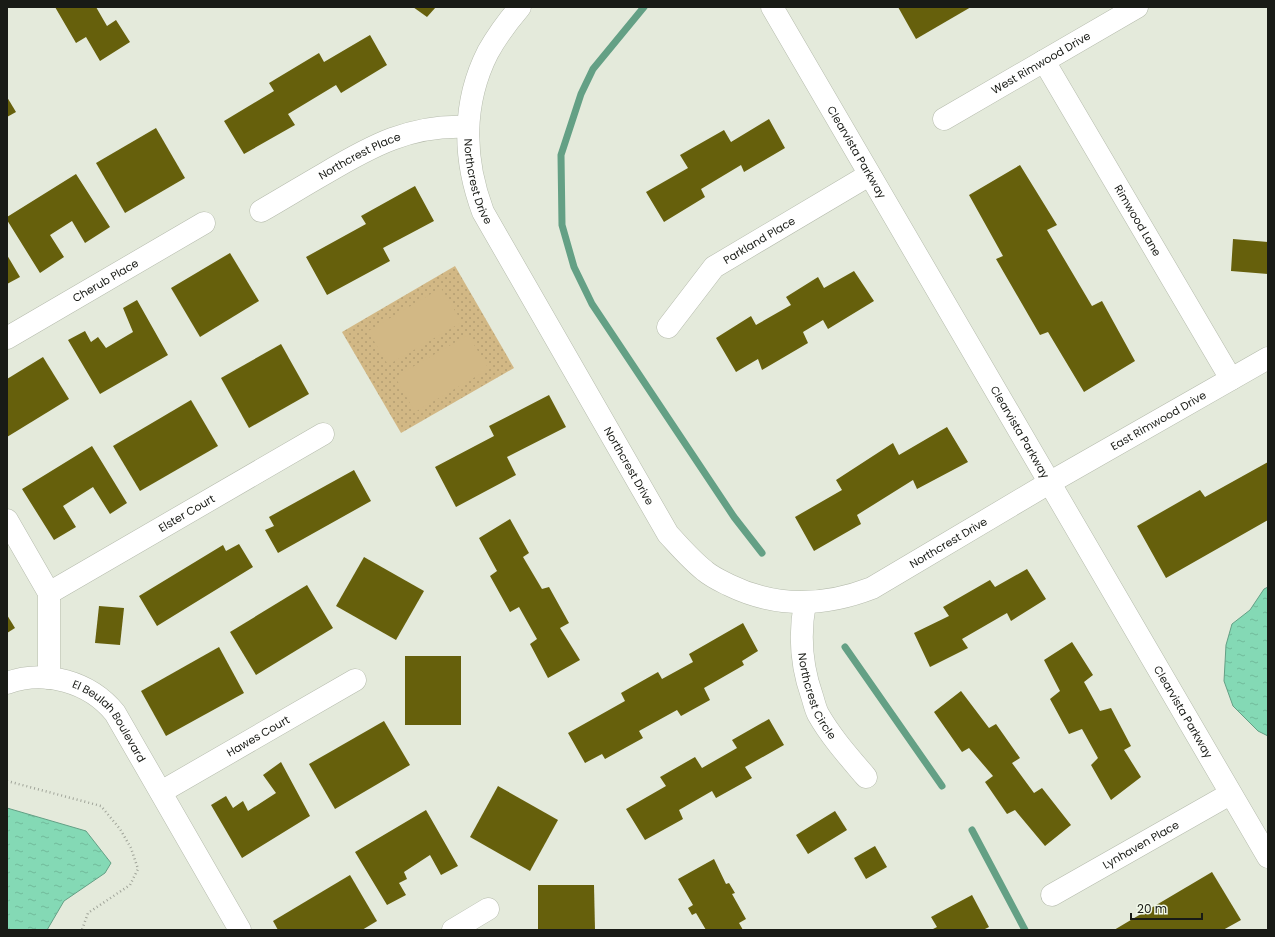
<svg xmlns="http://www.w3.org/2000/svg" width="1275" height="937" viewBox="0 0 1275 937" font-family="Poppins,sans-serif">
<defs>
<pattern id="green-dots" width="8" height="8" patternUnits="userSpaceOnUse"><rect width="8" height="8" fill="#d2b885"/><path d="M2 2h.1M6 6h.1" fill="none" stroke="#b49e72" stroke-width="1.8" stroke-linecap="round"/></pattern>
<pattern id="water-ripples" width="26" height="14" patternUnits="userSpaceOnUse"><rect width="26" height="14" fill="#84d9b5"/><path d="M2 4q2-2 4 0t4 0M15 11q2-2 4 0t4 0" fill="none" stroke="#71ba9b"/></pattern>
</defs>
<rect width="100%" height="100%" fill="#e4eadb"/>
<path fill="url(#green-dots)" d="M455 266 514 368 401 433 342 332Z"/>
<g fill="#d2b885">
<path d="M441 288 462 322 388 365 368 331Z"/>
<path d="M468 335 489 369 415 412 395 377Z"/>
</g>
<g fill="url(#water-ripples)" stroke="#64a085">
<path d="M1268 587V736L1258 731 1233 706 1224 681 1226 645 1232 624 1250 610 1264 589Z"/>
<path d="M7 808 86 831 111 863 105 873 64 901 47 930H7Z"/>
</g>
<g fill="none" stroke-linecap="round" stroke-linejoin="round">
<g stroke="#64a085" stroke-width="7">
<path d="M644 7 593 69 581 94 561 155 562 225 574 267 592 304 734 517 762 553"/>
<path d="M845 647 942 786"/>
<path d="M972 830 1025 930"/>
</g>
</g>
<g fill="#66600c">
<path d="M55 7H96L107 26 116 20 130 42 100 61 86 37 76 43Z"/>
<path d="M413 7H436L427 17Z"/>
<path d="M898 7H971L916 39Z"/>
<path d="M370 35 387 65 341 93 336 85 288 114 295 125 244 154 224 121 274 91 269 83 319 53 324 62Z"/>
<path d="M7 97 16 112 7 117Z"/>
<path d="M769 119 785 148 744 172 741 165 701 189 705 197 664 222 646 192 688 168 680 155 724 130 731 142Z"/>
<path d="M156 128 185 178 125 213 96 163Z"/>
<path d="M1020 165 1057 225 1047 230 1092 306 1102 301 1135 361 1084 392 1048 332 1040 335 996 259 1003 256 969 195Z"/>
<path d="M76 174 110 227 85 243 72 221 50 235 64 257 40 273 7 220V217Z"/>
<path d="M415 186 434 221 383 248 390 261 327 295 306 257 366 224 361 216Z"/>
<path d="M1233 239 1268 242V274L1231 271Z"/>
<path d="M230 253 259 301 200 337 171 288Z"/>
<path d="M7 255 20 277 7 284Z"/>
<path d="M854 271 874 301 828 329 823 320 803 332 808 343 762 370 758 359 736 372 716 338 751 316 756 325 791 305 786 297 818 277 824 288Z"/>
<path d="M137 300 168 355 100 394 68 340 85 331 91 342 98 337 106 348 133 332 123 308Z"/>
<path d="M281 344 309 394 249 428 221 378Z"/>
<path d="M43 357 69 399 7 437V379Z"/>
<path d="M549 395 566 427 507 457 516 475 456 507 435 467 494 436 489 426Z"/>
<path d="M191 400 218 446 140 491 113 446Z"/>
<path d="M947 427 968 462 917 489 913 480 857 515 861 524 814 551 795 517 842 490 836 480 893 443 899 455Z"/>
<path d="M92 446 127 503 110 514 93 487 63 506 76 527 54 540 22 489Z"/>
<path d="M1268 462V520L1166 578 1137 526 1200 490 1205 497Z"/>
<path d="M354 470 371 501 278 553 265 530 274 526 269 517Z"/>
<path d="M510 519 529 553 523 557 542 589 549 587 569 623 560 628 580 660 548 678 530 644 537 639 519 607 510 612 490 576 497 571 479 538Z"/>
<path d="M239 544 253 567 157 626 139 596 223 545 226 551Z"/>
<path d="M364 557 424 591 396 640 336 606Z"/>
<path d="M1027 569 1046 599 1011 621 1007 613 962 639 968 648 930 667 914 633 949 616 943 607 990 580 995 587Z"/>
<path d="M307 585 333 628 256 675 230 632Z"/>
<path d="M99 606 124 608 120 645 95 643Z"/>
<path d="M7 615 15 628 7 633Z"/>
<path d="M743 623 758 651 742 661 744 665 704 688 710 700 681 716 677 710 639 731 643 738 605 759 602 754 585 763 568 733 625 701 621 693 658 672 662 679 693 662 689 654Z"/>
<path d="M1072 642 1093 675 1084 682 1100 711 1111 708 1131 746 1124 750 1141 777 1111 800 1091 765 1098 758 1082 729 1069 734 1050 699 1060 691 1044 660Z"/>
<path d="M219 647 244 693 166 736 141 691Z"/>
<rect x="405" y="656" width="56" height="69"/>
<path d="M961 691 989 728 996 724 1020 758 1012 763 1034 793 1042 788 1071 825 1045 846 1015 810 1007 814 985 782 993 776 969 748 962 752 934 712Z"/>
<path d="M769 719 784 745 745 767 752 778 716 798 712 791 679 810 683 819 645 840 626 809 666 786 660 777 695 757 702 768 737 748 732 740Z"/>
<path d="M384 721 410 765 335 809 309 764Z"/>
<path d="M281 762 310 816 242 858 211 805 226 796 233 808 243 801 248 811 276 793 263 775Z"/>
<path d="M498 786 558 820 530 871 470 837Z"/>
<path d="M426 810 458 866 441 875 430 855 404 872 407 879 399 883 406 895 387 905 355 852Z"/>
<path d="M835 811 847 830 808 854 796 835Z"/>
<path d="M875 846 887 867 866 879 854 858Z"/>
<path d="M714 859 726 884 729 883 735 893 732 894 746 919 739 923 743 930H706L696 913 692 915 688 908 693 905 678 879Z"/>
<path d="M1212 872 1241 920 1223 930H1114Z"/>
<path d="M350 875 377 921 362 930H278L273 921Z"/>
<path d="M538 885H594L595 930H538Z"/>
<path d="M972 895 989 927 983 930H931L937 927 931 917Z"/>
</g>
<g fill="none" stroke-linecap="round" stroke-linejoin="round">
<defs>
<g id="minor">
<path id="s1" d="M520 7C508 21 497 36 488 52 462 103 463 159 483 212L668 534C680 547 691 560 705 571 712 577 721 581 729 585 776 608 823 607 872 588L1049 483 1268 358"/>
<path id="s2" d="M772 7 1268 857"/>
<path id="s3" d="M1044 61 1231 379"/>
<path id="s4" d="M944 119 1137 7"/>
<path id="s5" d="M261 211C282 199 303 186 324 174 371 146 411 124 468 127"/>
<path id="s6" d="M668 327 714 267 869 175"/>
<path id="s7" d="M7 338 204 223"/>
<path d="M7 520 49 593V678"/>
<path id="s8" d="M49 593 323 434"/>
<path id="s9" d="M805 603C799 635 801 665 812 696 814 702 815 708 818 714 831 737 849 757 866 777"/>
<path id="s10" d="M7 683C45 669 90 682 115 713L240 930"/>
<path id="s11" d="M161 792 355 680"/>
<path id="s12" d="M1052 895 1230 794"/>
<path d="M453 930 488 909"/>
</g>
</defs>
<use href="#minor" stroke="#b5bbac" stroke-width="23"/>
<path stroke="#a0a499" stroke-width="2.5" stroke-dasharray="1 3" stroke-linecap="butt" d="M7 781 101 806 120 829 131 848 138 869 130 885 88 913 82 930"/>
<use href="#minor" stroke="#fff" stroke-width="22"/>
</g>
<g text-anchor="middle" dominant-baseline="central" stroke-width="4" stroke-linejoin="round" paint-order="stroke">
<g font-size="11" fill="#191b16" stroke="#f1f8e8">
<text stroke="none"><textPath href="#s4" startOffset="112">West Rimwood Drive</textPath></text>
<text stroke="none"><textPath href="#s2" startOffset="168">Clearvista Parkway</textPath></text>
<text stroke="none"><textPath href="#s5" startOffset="113">Northcrest Place</textPath></text>
<text stroke="none"><textPath href="#s1" startOffset="189">Northcrest Drive</textPath></text>
<text stroke="none"><textPath href="#s3" startOffset="185">Rimwood Lane</textPath></text>
<text stroke="none"><textPath href="#s6" startOffset="128">Parkland Place</textPath></text>
<text stroke="none"><textPath href="#s7" startOffset="114">Cherub Place</textPath></text>
<text stroke="none"><textPath href="#s1" startOffset="1151">East Rimwood Drive</textPath></text>
<text stroke="none"><textPath href="#s2" startOffset="492">Clearvista Parkway</textPath></text>
<text stroke="none"><textPath href="#s1" startOffset="513">Northcrest Drive</textPath></text>
<text stroke="none"><textPath href="#s8" startOffset="159">Elster Court</textPath></text>
<text stroke="none"><textPath href="#s1" startOffset="908">Northcrest Drive</textPath></text>
<text stroke="none"><textPath href="#s9" startOffset="96">Northcrest Circle</textPath></text>
<text stroke="none"><textPath href="#s2" startOffset="816">Clearvista Parkway</textPath></text>
<text stroke="none"><textPath href="#s10" startOffset="121">El Beulah Boulevard</textPath></text>
<text stroke="none"><textPath href="#s11" startOffset="112">Hawes Court</textPath></text>
<text stroke="none"><textPath href="#s12" startOffset="102">Lynhaven Place</textPath></text>
</g>
</g>
<rect width="1275" height="937" fill="none" stroke="#191b16" stroke-width="16"/>
<path d="M1131 913v6h71v-6" fill="none" stroke="#191b16" stroke-width="2"/>
<text x="1137" y="913" font-size="12" fill="#191b16" stroke="#f1f8e8" stroke-width="3" paint-order="stroke">20 m</text>
</svg>
